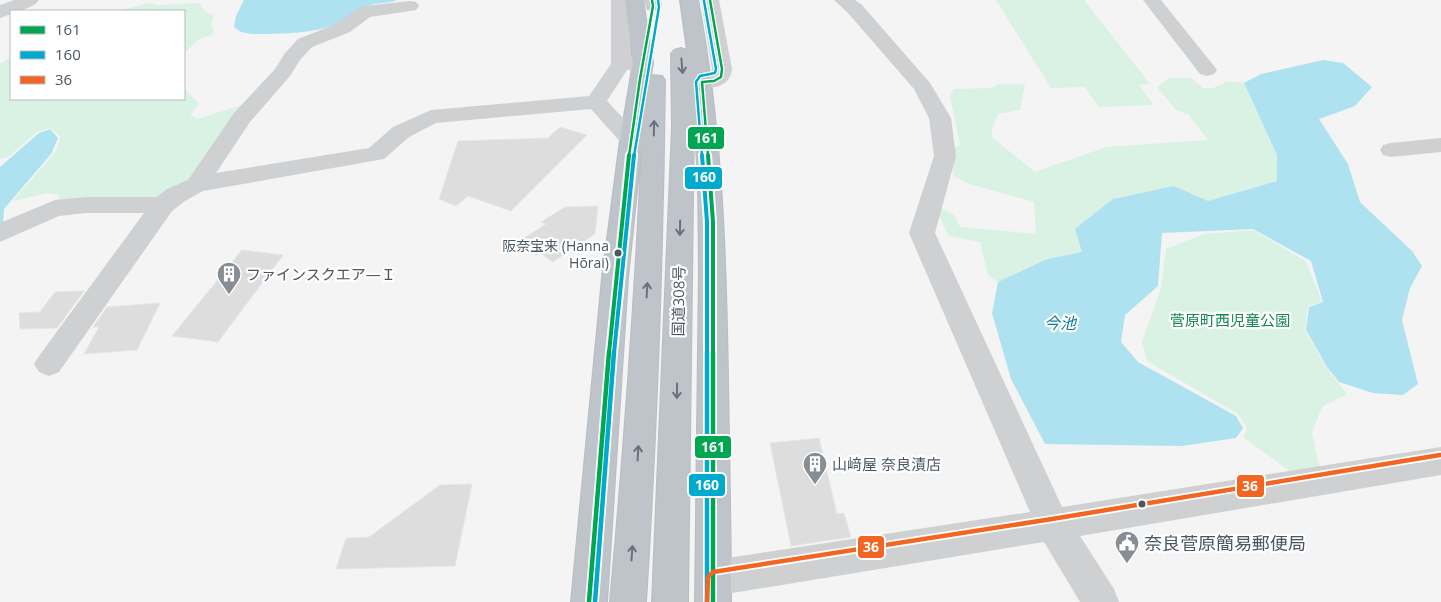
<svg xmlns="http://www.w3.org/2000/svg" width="1441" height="602" viewBox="0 0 1441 602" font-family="'Open Sans','Noto Sans JP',sans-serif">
<rect width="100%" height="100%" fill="#f4f4f4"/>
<g fill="#d9f2e3">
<path d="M996 0H1084L1150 84 1139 85 1154 105 1099 107 1085 87 1051 88Z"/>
<path d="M149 3 158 5 200 3C203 11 207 13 214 15L211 25 214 30 212 35 199 39 184 53V11H117Z"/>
<path d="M11 57V99H184V88L199 104 190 115 197 119 245 104 191 184 162 201 59 204V195L48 193 13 201 56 151 61 137 50 128 37 132 8 157 0 159V64Z"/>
<path d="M1169 78H1191L1203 88H1213L1228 81 1244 83 1277 155 1278 181 1208 201 1174 186 1082 252 1047 259 998 282 988 275 980 242 949 236 937 212 941 208 954 215 960 227 1036 234 1034 202 969 184 954 176 951 162 952 149 960 145 950 96 954 89 992 88 998 84H1025L1020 110 998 114 992 128V137L1035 172 1106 147 1208 140 1189 115 1176 110 1157 87Z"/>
<path d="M1253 230 1306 261 1322 302 1308 306 1305 330 1326 367 1347 394 1322 407 1312 432 1318 462 1326 476 1299 478 1243 437 1247 428 1238 414 1147 361 1142 342 1161 288 1166 249 1204 234Z"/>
</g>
<g fill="#aee2f0">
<path d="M244 0H397C389 4 379 2 371 5 359 9 352 18 341 23 312 34 283 34 252 34L241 32 234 27 236 16Z"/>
<path d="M1323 60 1343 63 1372 87 1355 106 1319 119 1348 164 1360 202 1412 251 1422 266 1410 288 1402 320 1418 384 1403 395 1373 393 1339 382 1327 367 1306 330 1309 307 1323 302 1311 261 1253 229 1162 233 1158 286 1125 315 1121 342 1138 362 1236 416 1243 428 1236 438 1182 446 1045 444 1011 379 992 313 998 282 1047 259 1082 252 1075 229 1113 199 1174 186 1208 201 1277 181V155L1244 83 1261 74Z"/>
<path d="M50 129 58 138 51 154 4 209 3 225 0 227V167L39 133Z"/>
</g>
<g fill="#ddddde" stroke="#e5e6e7">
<path d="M560 127 587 135 511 211 468 196 456 206 439 199 458 141 548 138Z"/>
<path d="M598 206 595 234 553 262 540 253 536 256 518 242 546 224 541 222 565 207Z"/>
<path d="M242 250 283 255 218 342 172 336Z"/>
<path d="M84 291 57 328 20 329 19 313 40 312 55 292Z"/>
<path d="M160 303 137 350 84 354 99 327H93L107 307Z"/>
<path d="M819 438 837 514 844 513 851 537 791 546 770 443Z"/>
<path d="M472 484 455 566 336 569 346 538 369 537 440 485Z"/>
</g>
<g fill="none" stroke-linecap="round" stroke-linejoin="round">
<defs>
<g id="highway">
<path d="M625 0H643L653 63 651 75 662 76 665 80C663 254 657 428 646 602H610C624 449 635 296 642 143L628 278 607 602H571L602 278 620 140 633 63Z"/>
<path d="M680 0H698C722 126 726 252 728 379 729 454 731 528 731 602H695L699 269 698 179 694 117 688 602H652L672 127 671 54 674 50 681 48 687 50Z"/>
</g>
</defs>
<use href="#highway" stroke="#b9bec3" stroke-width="2"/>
<g fill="#ced0d2" fill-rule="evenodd">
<path d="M14 0H39C34 8 20 11 11 11V14L0 18V5Z"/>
<path d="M611 0H629L631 57 650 59 653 63 650 67 627 70 607 101 639 135 642 140 639 145 631 147 623 145 591 109 436 123 409 137 384 159 203 191 185 201 172 211 59 372 49 376 39 372 34 364 39 356 144 213H86L59 216 0 242V223L55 200 86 197H157L167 189 188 180 234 113 275 69 285 53 298 39 336 24 358 8 365 6 410 1 416 2 419 6 416 10 410 11 370 17 350 32 312 47 300 60 290 76 250 122 216 173 369 148 393 127 431 110 589 96 611 64Z"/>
<path d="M701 0H719L732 69C730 88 711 90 695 86L692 82 695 78 711 74 712 69Z"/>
<path d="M834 0H855L862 5 930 83 951 118 956 156 935 233 1062 507 1441 447V475L1080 536 1114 589 1119 602H1080L1044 542 714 596 701 590 696 578 701 566 714 560 1030 512 909 233 934 156 929 118 914 89 848 13Z"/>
<path d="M1143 0H1161L1214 66 1217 70 1214 74 1207 76 1200 74Z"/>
<path d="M1441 138V152L1391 157 1383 155 1380 150 1383 145 1391 143Z"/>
</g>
<path fill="#caced1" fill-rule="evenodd" d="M643 0H661L662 6 659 10 653 11 647 10Z"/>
<use href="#highway" fill="#bec4c9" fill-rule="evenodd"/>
<defs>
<g id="bus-1-far2">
<path d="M629 156 640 79 653 6 652 0"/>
<path d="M708 156 702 82 714 81 721 77 722 69 710 0"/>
</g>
<g id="bus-1-far1">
<path d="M708 155 713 222V353"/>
<path d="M609 353 629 155"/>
</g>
<g id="bus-1">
<path d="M713 352V602"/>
<path d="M589 602 609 352"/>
</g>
<g id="bus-2-far2">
<path d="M634 156 659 7 658 0"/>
<path d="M702 156 696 82 700 76 715 73 716 69 704 1"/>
</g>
<g id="bus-2-far1">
<path d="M702 155 707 222V353"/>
<path d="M614 353 634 155"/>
</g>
<g id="bus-2">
<path d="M707 352V602"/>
<path d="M595 602 614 352"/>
</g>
<path id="bus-3" d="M707 602 708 577 713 572 1052 519 1440 455"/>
</defs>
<use href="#bus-1-far2" stroke="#fff" stroke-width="5"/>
<use href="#bus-1-far1" stroke="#fff" stroke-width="8"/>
<use href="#bus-1" stroke="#fff" stroke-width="8"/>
<use href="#bus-2-far2" stroke="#fff" stroke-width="5"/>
<use href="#bus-2-far1" stroke="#fff" stroke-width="8"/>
<use href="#bus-2" stroke="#fff" stroke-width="8"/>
<use href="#bus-3" stroke="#fff" stroke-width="8"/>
<use href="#bus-1-far2" stroke="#00a651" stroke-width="2.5"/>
<use href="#bus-1-far1" stroke="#00a651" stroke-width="4"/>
<use href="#bus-1" stroke="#00a651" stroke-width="4.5"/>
<use href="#bus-2-far2" stroke="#00a9ce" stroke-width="2.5"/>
<use href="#bus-2-far1" stroke="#00a9ce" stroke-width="4"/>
<use href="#bus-2" stroke="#00a9ce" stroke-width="4.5"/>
<use href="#bus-3" stroke="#f26522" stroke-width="4.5"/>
</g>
<defs><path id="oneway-shaft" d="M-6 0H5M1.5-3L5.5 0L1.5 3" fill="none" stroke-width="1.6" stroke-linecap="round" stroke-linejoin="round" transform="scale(1.25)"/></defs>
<g stroke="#67727b">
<use href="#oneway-shaft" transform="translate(682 66) rotate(85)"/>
<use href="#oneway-shaft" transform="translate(654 128) rotate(-89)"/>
<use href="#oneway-shaft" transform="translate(680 228) rotate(91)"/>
<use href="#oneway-shaft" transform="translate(647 290) rotate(-87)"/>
<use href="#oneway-shaft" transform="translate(677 391) rotate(91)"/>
<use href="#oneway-shaft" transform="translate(638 453) rotate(-87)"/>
<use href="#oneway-shaft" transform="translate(632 553) rotate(-86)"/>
</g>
<defs>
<symbol id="building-pin" viewBox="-11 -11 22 30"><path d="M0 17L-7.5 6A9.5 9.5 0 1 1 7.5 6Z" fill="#868d94" stroke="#fff"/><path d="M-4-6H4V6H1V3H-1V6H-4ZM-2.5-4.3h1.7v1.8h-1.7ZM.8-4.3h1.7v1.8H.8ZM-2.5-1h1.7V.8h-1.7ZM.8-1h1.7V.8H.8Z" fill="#fff"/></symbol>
<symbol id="civic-pin" viewBox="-11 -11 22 30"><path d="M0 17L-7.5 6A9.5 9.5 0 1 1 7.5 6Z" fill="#868d94" stroke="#fff"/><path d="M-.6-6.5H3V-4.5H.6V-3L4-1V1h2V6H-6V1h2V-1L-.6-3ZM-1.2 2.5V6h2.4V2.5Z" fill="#fff"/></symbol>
</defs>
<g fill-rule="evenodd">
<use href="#building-pin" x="215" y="260" width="28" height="38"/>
<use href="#building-pin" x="801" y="450" width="28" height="38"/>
<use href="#civic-pin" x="1113" y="529" width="28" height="38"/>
</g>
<g fill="#4a5661" stroke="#fff" stroke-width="2">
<circle cx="618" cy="253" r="4.5"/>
<circle cx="1142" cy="504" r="4.5"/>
</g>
<g text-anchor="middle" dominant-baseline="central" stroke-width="4.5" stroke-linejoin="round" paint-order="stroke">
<g font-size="14" fill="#4a5661" stroke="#fff" text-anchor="end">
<text x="609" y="245">阪奈宝来 (Hanna<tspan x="609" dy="17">Hōrai)</tspan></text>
</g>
<g font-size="15" fill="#4a5661" stroke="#fff" text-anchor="start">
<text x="246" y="274">ファインスクエア―Ｉ</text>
<text x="832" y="464">山﨑屋 奈良漬店</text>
</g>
<g font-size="15" fill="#4a5661" stroke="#fff">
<text transform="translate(678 301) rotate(-89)">国道308号</text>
</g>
<g font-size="15" fill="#17864f" stroke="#fff">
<text x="1230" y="320">菅原町西児童公園</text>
</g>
<g font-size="16" font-style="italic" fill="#0c7c9b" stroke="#fff">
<text x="1060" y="323">今池</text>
</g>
<g font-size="18" fill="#4a5661" stroke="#fff" text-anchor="start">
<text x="1144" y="543">奈良菅原簡易郵便局</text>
</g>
</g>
<g stroke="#fff" stroke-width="2">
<rect x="687" y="126" width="38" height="24" rx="5" fill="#00a651"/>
<rect x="684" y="166" width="39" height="24" rx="5" fill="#00a9ce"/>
<rect x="694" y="435" width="38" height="24" rx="5" fill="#00a651"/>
<rect x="688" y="473" width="38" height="24" rx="5" fill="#00a9ce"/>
<rect x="1236" y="474" width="29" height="24" rx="5" fill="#f26522"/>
<rect x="857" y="535" width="28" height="24" rx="5" fill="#f26522"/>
</g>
<g font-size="14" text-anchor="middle" font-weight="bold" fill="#fff">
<text x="706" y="143">161</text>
<text x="704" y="182">160</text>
<text x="713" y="452">161</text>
<text x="707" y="490">160</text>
<text x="1250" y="491">36</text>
<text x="871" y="552">36</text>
</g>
<rect x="10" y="10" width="175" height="90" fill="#ffffff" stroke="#b7bbc0"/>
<rect x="20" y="26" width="25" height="8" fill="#00a651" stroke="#b7bbc0"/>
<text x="55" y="35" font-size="15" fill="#4a5661">161</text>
<rect x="20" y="51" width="25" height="8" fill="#00a9ce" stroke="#b7bbc0"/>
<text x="55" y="60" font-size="15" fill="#4a5661">160</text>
<rect x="20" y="76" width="25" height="8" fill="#f26522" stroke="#b7bbc0"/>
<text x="55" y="85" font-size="15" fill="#4a5661">36</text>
</svg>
